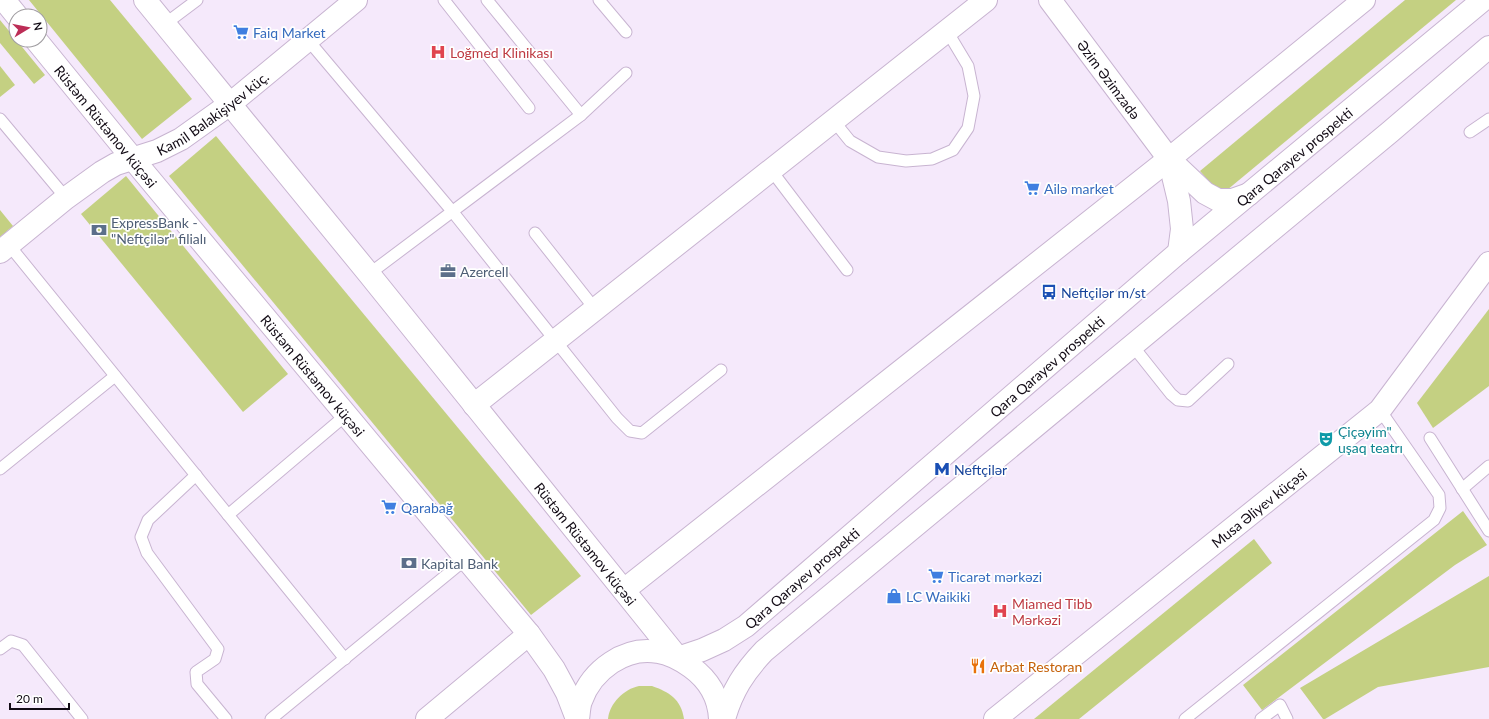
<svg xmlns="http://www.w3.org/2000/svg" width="1489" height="719" viewBox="0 0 1489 719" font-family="Lato,sans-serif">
<rect width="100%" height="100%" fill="#f5e9fb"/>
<g fill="#c4d082">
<path d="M29 0H110L192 99 142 139Z"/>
<path d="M1405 0H1456L1221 195 1200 171Z"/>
<path d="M0 20 45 75 34 84 0 43Z"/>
<path d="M0 66 15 85 0 97Z"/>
<path d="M216 136 581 576 531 615 169 176Z"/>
<path d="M126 176 288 374 243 412 81 214Z"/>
<path d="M0 210 13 226 0 237Z"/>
<path d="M1489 309V386L1433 428 1417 403Z"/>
<path d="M1463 511 1487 545 1455 565 1262 710 1243 685Z"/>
<path d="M1254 539 1272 563 1079 719H1034Z"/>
<path d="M1489 576V667L1378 687 1325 719H1323L1300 688Z"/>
<path d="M652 686C669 692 681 699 684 719H608C609 704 624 689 639 686 643 686 647 686 652 686Z"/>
</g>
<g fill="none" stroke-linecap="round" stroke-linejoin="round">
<defs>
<g id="service">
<path d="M444 0 529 108"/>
<path d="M487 0 581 115"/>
<path d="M599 0 626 32"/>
<path d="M165 24 197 0"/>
<path d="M308 40 452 211 617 418 630 431 642 433 721 370"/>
<path d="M0 119 66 198"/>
<path d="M833 120 850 141 878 157 906 161 932 159 953 150 968 128 974 96 968 66 947 31"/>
<path d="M1470 132 1489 119"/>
<path d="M771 170 847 270"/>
<path d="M535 233 595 309"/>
<path d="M9 245 345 659"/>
<path d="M369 274 581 115 626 73"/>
<path d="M1132 345 1171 394 1178 400 1188 401 1228 364"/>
<path d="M1430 438 1489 531"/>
<path d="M0 469 115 376"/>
<path d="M196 475 148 520 141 537 147 553 218 649 215 659 196 672 197 684 226 719"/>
<path d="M1462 489 1489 466"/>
<path d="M228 515 346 415"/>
<path d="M0 649 11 641 23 645 82 719"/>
<path d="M271 719 466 559"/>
<path d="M1185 719 1434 520 1440 508 1439 495 1380 410"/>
<path d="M1261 719 1280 705 1287 719"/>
</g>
<g id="minor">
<path id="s1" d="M1050 0 1169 159 1205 193 1218 200H1232L1249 194"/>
<path d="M1169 159 1179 201 1182 229 1179 252"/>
<path id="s2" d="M0 252 66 198 102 172 116 164 157 151 181 139 230 104 356 0"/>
<path d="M474 405 986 0"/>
<path d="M624 590 1169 159 1364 0"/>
<path d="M427 719 529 634"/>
</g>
<g id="tertiary">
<path id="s3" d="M995 719 1380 410 1489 263"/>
</g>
<g id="secondary">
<path d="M4 0 17 16"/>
<path id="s4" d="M145 0 369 274 678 658"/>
<path id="s5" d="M36 40 142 170 529 634 554 669 567 693 577 719"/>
</g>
<g id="primary">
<path id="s6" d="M678 658 702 650 724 640 746 626 1179 252 1483 0"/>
<path d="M578 719C579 713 579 706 581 701 592 670 625 646 658 652 671 654 681 660 691 667 709 680 719 697 720 719"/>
<path d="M724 719C732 691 744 672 764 651L1390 132 1489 47"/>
</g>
</defs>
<use href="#service" stroke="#c8b4d1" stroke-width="13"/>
<use href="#minor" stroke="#c8b4d1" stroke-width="24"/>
<use href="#tertiary" stroke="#c8b4d1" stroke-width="24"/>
<use href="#secondary" stroke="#c8b4d1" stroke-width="24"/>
<use href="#primary" stroke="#c8b4d1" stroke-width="24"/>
<use href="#service" stroke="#fff" stroke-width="11"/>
<use href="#minor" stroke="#fff" stroke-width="22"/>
<use href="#tertiary" stroke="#fff" stroke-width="22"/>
<use href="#secondary" stroke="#fff" stroke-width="22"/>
<use href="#primary" stroke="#fff" stroke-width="22"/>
</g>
<defs>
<symbol id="supermarket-bare" viewBox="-9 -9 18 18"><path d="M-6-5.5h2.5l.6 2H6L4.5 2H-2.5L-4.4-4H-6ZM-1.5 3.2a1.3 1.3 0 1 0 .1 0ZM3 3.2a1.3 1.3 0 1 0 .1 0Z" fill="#3f7fe0" stroke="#fff" stroke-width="2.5" paint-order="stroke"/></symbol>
<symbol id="hospital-bare" viewBox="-9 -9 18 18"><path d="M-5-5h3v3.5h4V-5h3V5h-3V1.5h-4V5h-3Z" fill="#e0444e" stroke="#fff" stroke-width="2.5" paint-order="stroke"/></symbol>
<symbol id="bank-bare" viewBox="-9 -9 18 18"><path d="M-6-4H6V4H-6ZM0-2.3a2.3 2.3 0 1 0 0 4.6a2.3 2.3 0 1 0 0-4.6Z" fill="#5c6f8a" stroke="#fff" stroke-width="2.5" paint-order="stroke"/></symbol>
<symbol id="office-bare" viewBox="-9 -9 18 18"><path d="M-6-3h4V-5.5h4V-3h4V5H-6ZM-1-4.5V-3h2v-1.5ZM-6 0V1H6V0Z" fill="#5c6f8a" stroke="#fff" stroke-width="2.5" paint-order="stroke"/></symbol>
<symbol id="bus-bare" viewBox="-9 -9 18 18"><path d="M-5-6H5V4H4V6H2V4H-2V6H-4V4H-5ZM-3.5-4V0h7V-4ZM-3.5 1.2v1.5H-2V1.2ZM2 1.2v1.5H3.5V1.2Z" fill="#1a4fb4" stroke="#fff" stroke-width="2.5" paint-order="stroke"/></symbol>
<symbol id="theatre-bare" viewBox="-9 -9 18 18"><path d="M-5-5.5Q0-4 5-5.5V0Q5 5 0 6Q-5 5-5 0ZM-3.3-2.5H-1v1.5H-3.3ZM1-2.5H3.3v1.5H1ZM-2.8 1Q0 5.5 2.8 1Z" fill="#0f9aa8" stroke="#fff" stroke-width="2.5" paint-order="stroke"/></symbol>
<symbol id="metro-bare" viewBox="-9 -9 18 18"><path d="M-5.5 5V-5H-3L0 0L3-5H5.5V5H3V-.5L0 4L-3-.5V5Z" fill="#1a4fb4" stroke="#fff" stroke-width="2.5" paint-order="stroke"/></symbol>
<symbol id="shop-bare" viewBox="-9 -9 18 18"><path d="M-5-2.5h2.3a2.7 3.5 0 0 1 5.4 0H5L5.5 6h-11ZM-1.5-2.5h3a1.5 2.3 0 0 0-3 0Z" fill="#3f7fe0" stroke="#fff" stroke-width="2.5" paint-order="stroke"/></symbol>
<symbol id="restaurant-bare" viewBox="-9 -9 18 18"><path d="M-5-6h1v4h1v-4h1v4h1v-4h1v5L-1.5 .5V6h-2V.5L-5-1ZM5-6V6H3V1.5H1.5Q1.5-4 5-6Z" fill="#e8710a" stroke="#fff" stroke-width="2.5" paint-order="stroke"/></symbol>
</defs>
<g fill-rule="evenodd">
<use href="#supermarket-bare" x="230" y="21" width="22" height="22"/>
<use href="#hospital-bare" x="427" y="41" width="22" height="22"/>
<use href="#supermarket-bare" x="1021" y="177" width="22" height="22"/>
<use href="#bank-bare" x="88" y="219" width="22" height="22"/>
<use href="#office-bare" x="437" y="260" width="22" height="22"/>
<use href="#bus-bare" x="1038" y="281" width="22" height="22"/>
<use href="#theatre-bare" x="1315" y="428" width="22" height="22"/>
<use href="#metro-bare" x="931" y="458" width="22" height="22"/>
<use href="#supermarket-bare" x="378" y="496" width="22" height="22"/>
<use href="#bank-bare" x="398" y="552" width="22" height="22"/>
<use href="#supermarket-bare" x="925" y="565" width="22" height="22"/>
<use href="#shop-bare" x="883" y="585" width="22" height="22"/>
<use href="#hospital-bare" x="989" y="600" width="22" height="22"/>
<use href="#restaurant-bare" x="967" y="655" width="22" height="22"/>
</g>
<g text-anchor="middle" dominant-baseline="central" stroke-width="3.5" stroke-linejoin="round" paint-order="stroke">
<g font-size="14" fill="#366cbe" stroke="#fff" text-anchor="start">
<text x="253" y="32">Faiq Market</text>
<text x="1044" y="188">Ailə market</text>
<text x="401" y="507">Qarabağ</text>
<text x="948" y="576">Ticarət mərkəzi</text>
<text x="906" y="596">LC Waikiki</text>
</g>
<g font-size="14" fill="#be3a42" stroke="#fff" text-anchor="start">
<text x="450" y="52">Loğmed Klinikası</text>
<text x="1012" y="603">Miamed Tibb<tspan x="1012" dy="16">Mərkəzi</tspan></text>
</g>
<g font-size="14" fill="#120b15" stroke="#fff">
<text stroke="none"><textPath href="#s1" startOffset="99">Əzim Əzimzadə</textPath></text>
<text stroke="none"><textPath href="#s2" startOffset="256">Kamil Balakişiyev küç.</textPath></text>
<text stroke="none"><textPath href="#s5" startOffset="111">Rüstəm Rüstəmov küçəsi</textPath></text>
<text stroke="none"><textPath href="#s6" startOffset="797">Qara Qarayev prospekti</textPath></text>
<text stroke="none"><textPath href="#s6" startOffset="473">Qara Qarayev prospekti</textPath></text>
<text stroke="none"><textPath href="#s5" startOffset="435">Rüstəm Rüstəmov küçəsi</textPath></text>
<text stroke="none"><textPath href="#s3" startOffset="338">Musa Əliyev küçəsi</textPath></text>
<text stroke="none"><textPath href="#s4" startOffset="700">Rüstəm Rüstəmov küçəsi</textPath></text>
<text stroke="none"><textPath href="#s6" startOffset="149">Qara Qarayev prospekti</textPath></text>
</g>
<g font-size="14" fill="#4e5e75" stroke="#fff" text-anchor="start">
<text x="111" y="222">ExpressBank -<tspan x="111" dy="16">"Neftçilər" filialı</tspan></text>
<text x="460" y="271">Azercell</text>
<text x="421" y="563">Kapital Bank</text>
</g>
<g font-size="14" fill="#164399" stroke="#fff" text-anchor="start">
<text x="1061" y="292">Neftçilər m/st</text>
<text x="954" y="469">Neftçilər</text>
</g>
<g font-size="14" fill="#0d838f" stroke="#fff" text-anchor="start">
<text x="1338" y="431">Çiçəyim"<tspan x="1338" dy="16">uşaq teatrı</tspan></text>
</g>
<g font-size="14" fill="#c56008" stroke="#fff" text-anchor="start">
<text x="990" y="666">Arbat Restoran</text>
</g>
</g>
<g transform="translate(28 28) rotate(80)"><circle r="19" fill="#ffffff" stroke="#a09da1"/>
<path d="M0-3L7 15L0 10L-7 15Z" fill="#bc2d56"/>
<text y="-6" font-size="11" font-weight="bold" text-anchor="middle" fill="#120b15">N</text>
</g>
<path d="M10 703v6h59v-6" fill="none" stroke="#120b15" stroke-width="2"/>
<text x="16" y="703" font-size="12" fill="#120b15" stroke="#ffffff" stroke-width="3" paint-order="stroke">20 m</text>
</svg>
